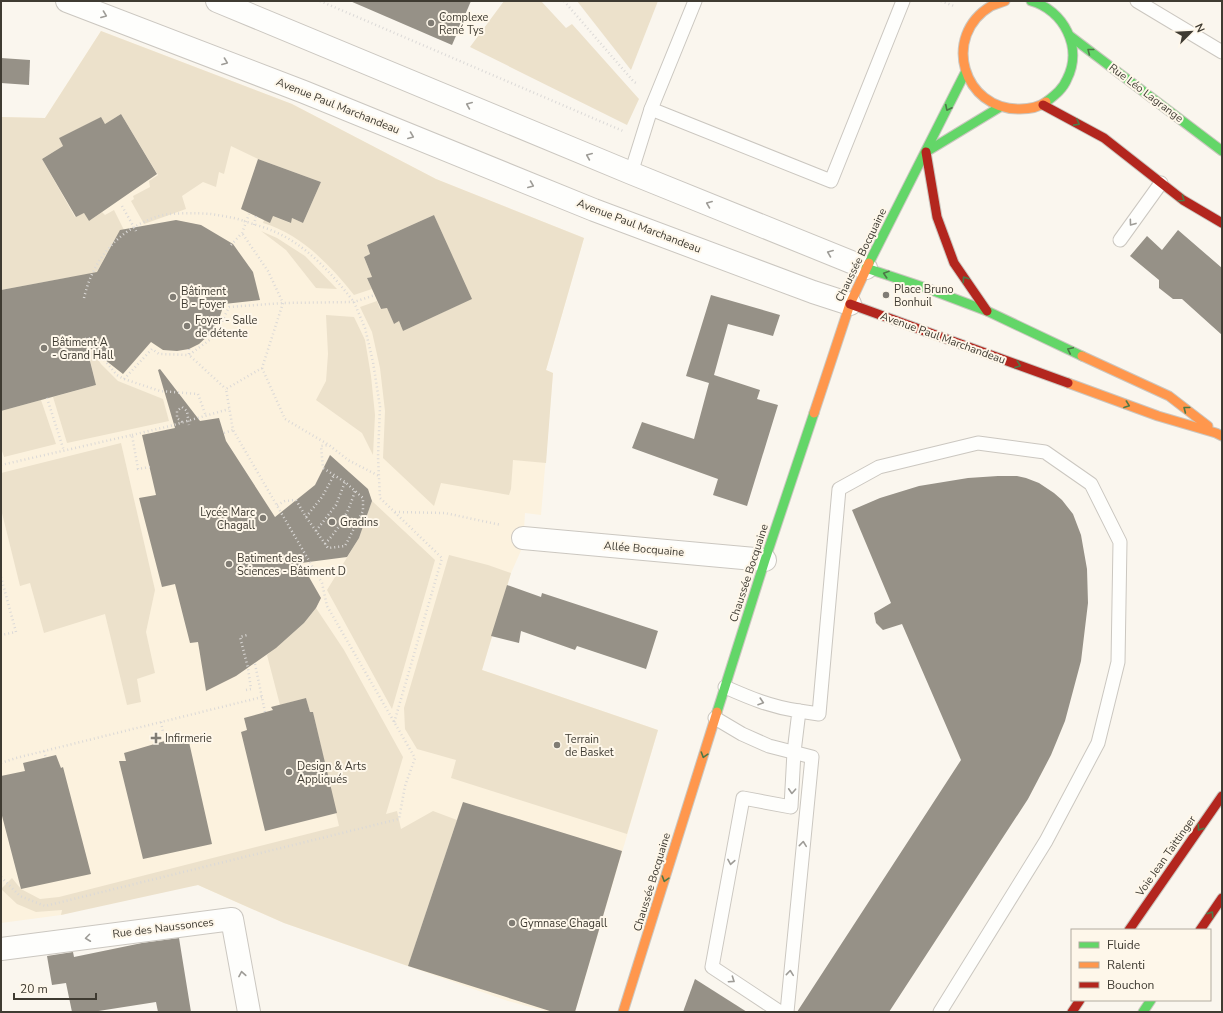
<svg xmlns="http://www.w3.org/2000/svg" width="1223" height="1013" viewBox="0 0 1223 1013" font-family="'Nunito Sans',sans-serif">
<rect width="100%" height="100%" fill="#faf6ee"/>
<path fill="#fcf2de" d="M101 31 292 104 436 179 584 238 546 370 553 373 541 515 525 513 523 546 511 573 482 670 658 730 575 1012H549L508 1001 284 923 198 885 137 896 61 915 1 923V117L45 118Z"/>
<g fill="#ece1cb">
<path d="M504 1H541L566 28 572 24 639 99 627 125 470 47Z"/>
<path d="M577 1H658L631 70Z"/>
<path d="M101 31 292 104 436 179 584 238 546 370 553 373 546 463 513 460 511 489 509 495 441 483 434 506 383 458 385 411 380 368 372 332 360 307 377 301 380 309 387 308 394 324 399 321 403 331 471 299 434 215 367 245 370 254 364 257 372 277 367 278 372 289 354 295C330 265 301 234 263 223L264 220 273 216 290 223 292 218 303 223 321 182 258 159 231 146 224 174 219 172 216 187 203 182 182 196 186 209 144 224 131 201 134 199 133 196 150 187 149 181 158 175 121 114 105 124 100 118 59 138 63 146 42 159 75 217 84 213 89 221 102 212 105 215 114 210 127 236 106 255 93 279 71 277 1 290V117L45 118Z"/>
<path d="M261 231 277 238 305 256 337 289 316 288 286 250Z"/>
<path d="M326 315 354 317 365 340 371 376 375 415 373 455 362 433 316 400 326 381 328 354Z"/>
<path d="M86 343 101 364 118 381 163 399 169 421 67 443 53 397 96 385Z"/>
<path d="M41 400 56 444 4 457 1 448V411Z"/>
<path d="M121 443 155 590 146 632 155 673 137 679 141 702 127 705 105 614 44 633 30 583 20 586 1 509V473Z"/>
<path d="M372 501 435 560 392 709 327 590 359 538Z"/>
<path d="M449 555 488 565 511 573 482 670 658 730 627 834 451 778 456 760 417 749 405 729 404 708Z"/>
<path d="M316 608 344 650 403 757 386 814 397 811 401 829 433 811 457 820 408 966 284 923 198 885 61 915 62 910 36 912 17 904 1 889 12 878 21 889 40 899 59 897 339 826 313 712H310L306 698 280 705 267 655 304 623Z"/>
</g>
<g fill="#969187">
<path d="M350 1H471L452 45Z"/>
<path d="M1 58 30 60 29 85 1 83Z"/>
<path d="M121 114 157 174 89 221 84 213 76 217 42 159 63 146 59 138 101 117 105 124Z"/>
<path d="M258 159 321 182 303 223 292 218 291 223 273 216 270 223 241 209Z"/>
<path d="M434 215 472 299 403 331 399 321 394 324 387 308 381 309 367 278 372 277 364 257 370 254 367 245Z"/>
<path d="M176 220 201 225 233 244 253 272 260 300 224 304 218 322 210 334 199 344 189 349 177 351 163 350 151 342 123 374 86 345 96 385 1 411V290L97 272 120 230Z"/>
<path d="M1178 230 1222 268V335L1182 299H1173L1159 288V280L1130 256 1147 236 1162 250Z"/>
<path d="M711 295 780 315 773 336 728 324 714 375 760 390 757 399 778 405 747 506 713 495 718 479 632 448 642 422 694 439 709 383 686 376Z"/>
<path d="M160 369 200 421 219 418 226 441 275 517 315 485 330 455 368 489 372 501 359 538 347 557 301 563 321 598 316 608 304 623 276 648 236 676 206 691 198 642 190 643 175 584 162 587 139 498 156 495 142 435 175 428 158 370Z"/>
<path d="M998 476H1017L1026 478 1039 483 1054 493 1062 500 1073 514 1081 535 1087 569 1088 603 1081 661 1065 721 1051 755 1028 799 889 1012H797L961 760 902 624 883 630 876 623 874 613 891 603 852 510 880 498 919 486 968 478Z"/>
<path d="M507 585 541 597 542 593 658 631 646 669 577 646 575 650 521 631 519 643 491 636Z"/>
<path d="M306 698 310 712H313L337 813 265 831 241 732 247 730 244 718 273 710 271 707Z"/>
<path d="M185 735 186 743 189 742 212 844 143 859 119 761H126L124 753Z"/>
<path d="M56 755 61 768 63 767 91 874 21 889 1 812V776L25 771 23 763Z"/>
<path d="M463 802 622 851 575 1012H553L408 966Z"/>
<path d="M179 938 191 1012H158L156 1002 92 1012H72L66 983 52 985 47 956 73 952 74 957 142 943Z"/>
<path d="M695 979 747 1012H683Z"/>
</g>
<g fill="none" stroke-linecap="round" stroke-linejoin="round">
<defs>
<g id="lane">
<path d="M695 1 651 109 831 181 903 1"/>
<path d="M1137 1 1222 52"/>
<path d="M631 173 651 109"/>
<path d="M1120 240 1161 183"/>
<path d="M725 687C750 698 771 707 799 711L794 752 791 807 743 798 712 967 780 1012"/>
<path d="M799 711 819 714 839 489 879 467 978 443 1045 452 1091 484 1120 542 1118 662 1098 743 1046 841 940 1012"/>
<path d="M715 718 742 734 769 746 812 757 787 1012"/>
</g>
<g id="street">
<path d="M67 1 304 92 594 210 813 292 850 304"/>
<path d="M217 1 631 173 866 268"/>
<path d="M523 538 765 560"/>
<path d="M1 949 232 919 249 1012"/>
</g>
<g id="fast">
<path d="M1031 1C1064 10 1083 48 1067 79 1063 89 1055 95 1046 102"/>
<path d="M1070 36 1222 151"/>
<path d="M926 152 1000 107"/>
<path d="M869 263 965 73"/>
<path d="M866 268 926 288 987 311 1082 356"/>
<path d="M717 712 765 560 814 413"/>
<path d="M1143 1012 1151 1000"/>
</g>
<g id="slow">
<path d="M1005 1C1000 3 995 4 991 6 941 36 963 110 1020 109 1029 109 1039 107 1046 102"/>
<path d="M1082 356 1169 396 1208 426"/>
<path d="M1068 383 1158 416 1216 433 1222 436"/>
<path d="M814 413 850 304 869 263"/>
<path d="M623 1012 717 712"/>
</g>
<g id="jam">
<path d="M1043 105 1104 138 1183 200 1222 223"/>
<path d="M926 152 937 217 954 263 987 311"/>
<path d="M850 304 1068 383"/>
<path d="M1129 930 1222 796"/>
<path d="M1200 930 1222 898"/>
<path d="M1072 1012 1080 1000"/>
</g>
</defs>
<use href="#lane" stroke="#cbc7c0" stroke-width="15"/>
<use href="#street" stroke="#cbc7c0" stroke-width="24"/>
<use href="#fast" stroke="#cbc7c0" stroke-width="11"/>
<use href="#slow" stroke="#cbc7c0" stroke-width="11"/>
<use href="#jam" stroke="#cbc7c0" stroke-width="11"/>
<g stroke="#dbd9d7" stroke-width="2.5" stroke-dasharray="1 3" stroke-linecap="butt">
<path d="M320 1 623 131"/>
<path d="M564 1 634 82 638 84"/>
<path d="M941 1 954 6"/>
<path d="M254 225 256 216"/>
<path d="M231 245 242 233 249 214"/>
<path d="M84 298C93 259 118 230 156 217 168 212 198 213 211 214 222 216 233 217 244 221"/>
<path d="M354 302 365 328 373 362 380 407 378 457 380 498 442 558 394 723"/>
<path d="M85 339 91 338 95 349 117 375 124 379 160 391 198 394 206 416"/>
<path d="M189 349V355L226 389"/>
<path d="M262 368 285 419 329 445 348 460 379 476"/>
<path d="M124 379 152 349 159 354 189 355 215 336 229 307 283 303 354 302 375 295"/>
<path d="M47 398 64 451"/>
<path d="M182 422 177 418V411L182 407 187 411 189 425"/>
<path d="M224 433 233 430 226 389 262 368 283 303 268 271 242 233"/>
<path d="M132 435 170 426 229 409"/>
<path d="M1 465 132 435 138 469 150 467"/>
<path d="M277 505 285 501 296 500 306 517 328 548 345 546 363 511V498L345 482 323 468 321 446 329 445"/>
<path d="M395 512 445 513 501 525"/>
<path d="M306 517 322 497 334 475"/>
<path d="M316 531 336 505 345 482"/>
<path d="M325 544C341 526 348 513 355 491"/>
<path d="M1 577 16 632 1 635"/>
<path d="M255 664 265 712"/>
<path d="M246 690 251 689 248 668 240 637 247 635"/>
<path d="M161 722 163 732"/>
<path d="M44 751 46 758"/>
<path d="M1 763 16 758 262 697"/>
<path d="M1 877 20 896 45 906 399 819 405 786 415 758 327 606 322 583 233 430"/>
</g>
<use href="#lane" stroke="#fefefc" stroke-width="13"/>
<use href="#street" stroke="#fefefc" stroke-width="22"/>
<use href="#fast" stroke="#63d668" stroke-width="9"/>
<use href="#slow" stroke="#ff974d" stroke-width="9"/>
<use href="#jam" stroke="#b3261e" stroke-width="9"/>
<g stroke="#dbd9d7" stroke-width="2.5" stroke-dasharray="1 3" stroke-linecap="butt">
<path d="M122 206 136 231"/>
<path d="M244 221C253 224 264 227 273 231 307 245 332 274 354 302"/>
</g>
</g>
<defs><path id="oneway-chevron" d="M-2-3.5L2.5 0L-2 3.5" fill="none" stroke-width="1.6" stroke-linecap="round" stroke-linejoin="round"/></defs>
<g stroke="#9e9c97">
<use href="#oneway-chevron" transform="translate(104 15) rotate(21)"/>
<use href="#oneway-chevron" transform="translate(225 62) rotate(21)"/>
<use href="#oneway-chevron" transform="translate(469 105) rotate(-157)"/>
<use href="#oneway-chevron" transform="translate(411 136) rotate(22)"/>
<use href="#oneway-chevron" transform="translate(589 156) rotate(-157)"/>
<use href="#oneway-chevron" transform="translate(531 185) rotate(22)"/>
<use href="#oneway-chevron" transform="translate(709 204) rotate(-158)"/>
<use href="#oneway-chevron" transform="translate(1132 223) rotate(126)"/>
<use href="#oneway-chevron" transform="translate(830 253) rotate(-158)"/>
<use href="#oneway-chevron" transform="translate(761 702) rotate(18)"/>
<use href="#oneway-chevron" transform="translate(792 791) rotate(93)"/>
<use href="#oneway-chevron" transform="translate(803 844) rotate(-84)"/>
<use href="#oneway-chevron" transform="translate(731 862) rotate(100)"/>
<use href="#oneway-chevron" transform="translate(88 938) rotate(173)"/>
<use href="#oneway-chevron" transform="translate(790 973) rotate(-84)"/>
<use href="#oneway-chevron" transform="translate(242 974) rotate(-100)"/>
<use href="#oneway-chevron" transform="translate(732 980) rotate(34)"/>
</g>
<g stroke="#4d7948">
<use href="#oneway-chevron" transform="translate(1090 51) rotate(-142)"/>
<use href="#oneway-chevron" transform="translate(948 108) rotate(116)"/>
<use href="#oneway-chevron" transform="translate(1077 123) rotate(28)"/>
<use href="#oneway-chevron" transform="translate(1182 199) rotate(35)"/>
<use href="#oneway-chevron" transform="translate(886 274) rotate(-162)"/>
<use href="#oneway-chevron" transform="translate(965 279) rotate(-124)"/>
<use href="#oneway-chevron" transform="translate(1070 350) rotate(-155)"/>
<use href="#oneway-chevron" transform="translate(1018 365) rotate(20)"/>
<use href="#oneway-chevron" transform="translate(1127 405) rotate(20)"/>
<use href="#oneway-chevron" transform="translate(1186 409) rotate(-142)"/>
<use href="#oneway-chevron" transform="translate(704 755) rotate(107)"/>
<use href="#oneway-chevron" transform="translate(1200 828) rotate(125)"/>
<use href="#oneway-chevron" transform="translate(665 879) rotate(107)"/>
<use href="#oneway-chevron" transform="translate(1211 914) rotate(-55)"/>
</g>
<g fill="#807c74" stroke="#fef7ea" stroke-width="1.5">
<circle cx="431" cy="23" r="4"/>
<circle cx="886" cy="295" r="4"/>
<circle cx="173" cy="297" r="4"/>
<circle cx="187" cy="326" r="4"/>
<circle cx="44" cy="348" r="4"/>
<circle cx="263" cy="518" r="4"/>
<circle cx="332" cy="522" r="4"/>
<circle cx="229" cy="564" r="4"/>
<path d="M154 732h4v4h4v4h-4v4h-4v-4h-4v-4h4z"/>
<circle cx="557" cy="745" r="4"/>
<circle cx="289" cy="772" r="4"/>
<circle cx="512" cy="923" r="4"/>
</g>
<g text-anchor="middle" dominant-baseline="central" stroke-width="4" stroke-linejoin="round" paint-order="stroke">
<g font-size="11" fill="#3f3b32" stroke="#fef7ea" text-anchor="start">
<text x="439" y="17">Complexe<tspan x="439" dy="13">René Tys</tspan></text>
<text x="894" y="289">Place Bruno<tspan x="894" dy="13">Bonhuil</tspan></text>
<text x="181" y="291">Bâtiment<tspan x="181" dy="13">B - Foyer</tspan></text>
<text x="195" y="320">Foyer - Salle<tspan x="195" dy="13">de détente</tspan></text>
<text x="52" y="342">Bâtiment A<tspan x="52" dy="13">- Grand Hall</tspan></text>
<text x="255" y="512" text-anchor="end">Lycée Marc<tspan x="255" dy="13">Chagall</tspan></text>
<text x="340" y="522">Gradins</text>
<text x="237" y="558">Batiment des<tspan x="237" dy="13">Sciences - Bâtiment D</tspan></text>
<text x="165" y="738">Infirmerie</text>
<text x="565" y="739">Terrain<tspan x="565" dy="13">de Basket</tspan></text>
<text x="297" y="766">Design &amp; Arts<tspan x="297" dy="13">Appliqués</tspan></text>
<text x="520" y="923">Gymnase Chagall</text>
</g>
<g font-size="11" fill="#3f3b32" stroke="#fef7ea">
<text transform="translate(1146 93) rotate(37)">Rue Léo Lagrange</text>
<text transform="translate(338 106) rotate(22)">Avenue Paul Marchandeau</text>
<text transform="translate(639 226) rotate(21)">Avenue Paul Marchandeau</text>
<text transform="translate(861 255) rotate(-64)">Chaussée Bocquaine</text>
<text transform="translate(943 338) rotate(20)">Avenue Paul Marchandeau</text>
<text transform="translate(644 549) rotate(5)">Allée Bocquaine</text>
<text transform="translate(749 573) rotate(-72)">Chaussée Bocquaine</text>
<text transform="translate(1166 856) rotate(-55)">Voie Jean Taittinger</text>
<text transform="translate(652 882) rotate(-73)">Chaussée Bocquaine</text>
<text transform="translate(163 928) rotate(-7)">Rue des Naussonces</text>
</g>
</g>
<rect width="1223" height="1013" fill="none" stroke="#3f3b32" stroke-width="4"/>
<rect x="1071" y="929" width="140" height="72" fill="#fef7ea" stroke="#b2aca0"/>
<rect x="1079" y="942" width="20" height="6" fill="#63d668" stroke="#b2aca0"/>
<text x="1107" y="949" font-size="12" fill="#3f3b32">Fluide</text>
<rect x="1079" y="962" width="20" height="6" fill="#ff974d" stroke="#b2aca0"/>
<text x="1107" y="969" font-size="12" fill="#3f3b32">Ralenti</text>
<rect x="1079" y="982" width="20" height="6" fill="#b3261e" stroke="#b2aca0"/>
<text x="1107" y="989" font-size="12" fill="#3f3b32">Bouchon</text>
<g transform="translate(1191 32) rotate(66)" stroke="#fef7ea" stroke-width="3" paint-order="stroke">
<path d="M0-3L7 15L0 10L-7 15Z" fill="#3f3b32"/>
<text y="-6" font-size="11" font-weight="bold" text-anchor="middle" fill="#3f3b32">N</text>
</g>
<path d="M14 993v6h82v-6" fill="none" stroke="#3f3b32" stroke-width="2"/>
<text x="20" y="993" font-size="12" fill="#3f3b32" stroke="#fef7ea" stroke-width="3" paint-order="stroke">20 m</text>
</svg>
